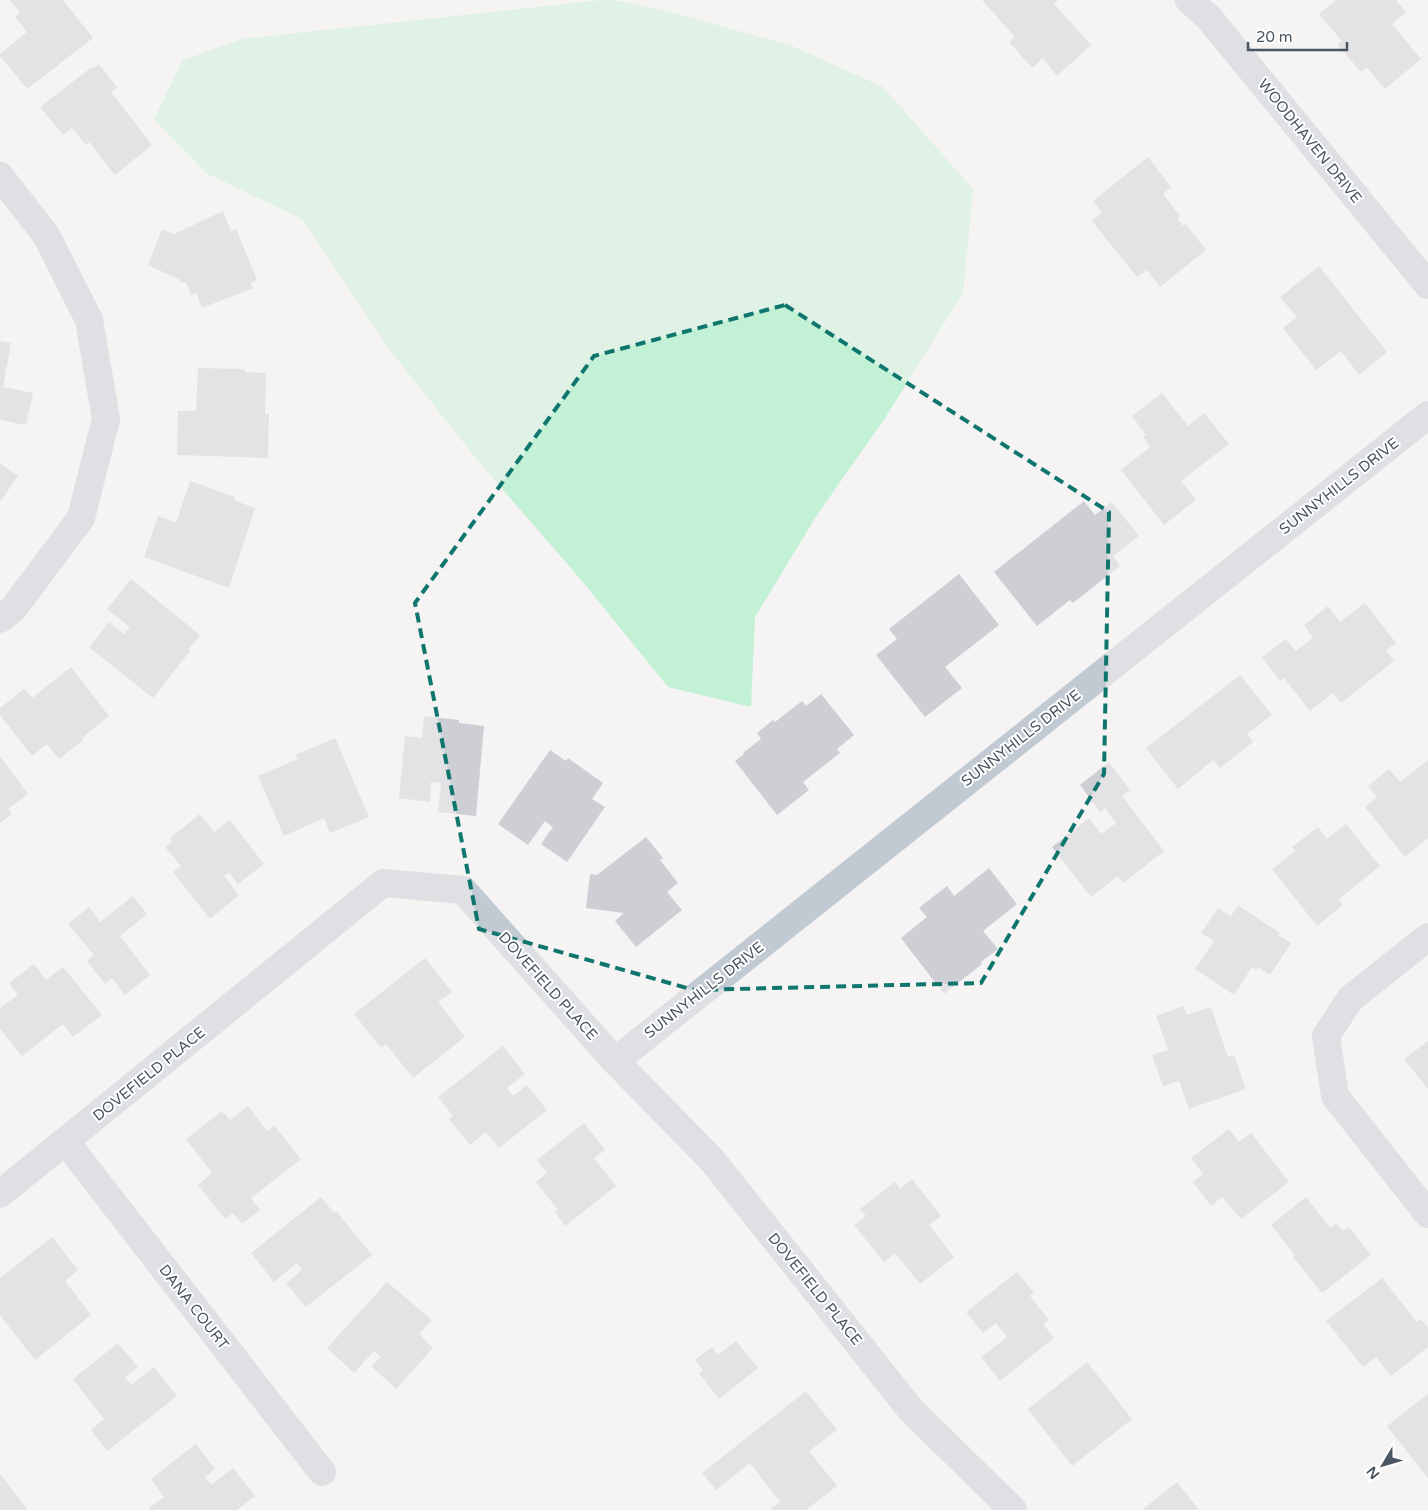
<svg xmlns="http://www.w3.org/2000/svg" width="1428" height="1510" viewBox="0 0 1428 1510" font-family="'Varela Round',sans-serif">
<rect width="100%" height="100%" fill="#f5f3f3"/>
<path fill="#c3f1d5" d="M602 0H614L671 12 792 46 883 87 973 189 963 293 885 418 817 515 755 617 751 707 668 687 582 581 479 462 390 350 302 219 206 173 154 119 183 60 243 39Z"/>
<g fill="#cdcfd5">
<path d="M10 0H63L93 38 27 89 0 56V54L27 32 15 17 20 13Z"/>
<path d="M982 0H1058L1054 4 1091 45 1057 76 1043 58 1032 68 1009 42 1015 37Z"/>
<path d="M1336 0H1396L1406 12 1392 24 1421 59 1385 89 1367 68 1361 72 1337 44 1342 41 1319 14Z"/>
<path d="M99 64 117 87 111 92 152 145 115 175 89 142 86 145 72 128 63 135 40 107 92 67 93 69Z"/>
<path d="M1148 157 1171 187 1163 194 1180 216 1177 219 1183 226 1186 224 1206 250 1160 287 1147 270 1137 277 1092 221 1102 213 1093 201Z"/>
<path d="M223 211 231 231 236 229 257 280 251 283 253 288 202 308 196 293 191 295 186 282 182 283 180 280 148 265 162 229 174 234Z"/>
<path d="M1319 266 1387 352 1359 375 1341 351 1316 370 1283 328 1297 317 1280 297Z"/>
<path d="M0 341 11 343 3 387 33 393 26 425 0 420Z"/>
<path d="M198 368 245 369V372L266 373 265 414H269L268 458 177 455 178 411H196Z"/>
<path d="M1162 393 1188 426 1204 413 1229 444 1181 481 1196 500 1164 525 1121 470 1150 447 1143 437 1146 435 1132 416Z"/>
<path d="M0 463 18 476 0 502Z"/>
<path d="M190 481 235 497 233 500 255 508 229 588 144 557 158 516 176 523Z"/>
<path d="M1084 501 1095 515 1112 502 1139 536 1113 556 1120 566 1073 603 1070 600 1037 626 994 572Z"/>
<path d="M959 574 999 625 945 667 962 688 925 717 876 655 897 639 889 629Z"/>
<path d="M131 579 200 635 188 650 190 651 153 698 89 647 109 622 124 634 130 627 107 609Z"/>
<path d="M1365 603 1396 643 1386 650 1394 661 1341 703 1333 693 1310 711 1284 678 1280 681 1262 657 1286 639 1296 651 1313 638 1304 625 1328 606 1340 622Z"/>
<path d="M71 667 109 716 82 738 83 740 59 759 47 744 32 756 0 715V708L24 689 32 698Z"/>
<path d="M1240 675 1272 715 1247 734 1253 742 1220 768 1213 760 1178 789 1146 748Z"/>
<path d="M821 694 854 735 837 749 840 753 803 782 809 790 777 815 735 761 744 754 743 753 761 739 757 733 773 720 775 722 802 701 806 706Z"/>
<path d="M424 716 459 720V723L484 726 476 816 438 812 441 783 431 782 430 802 399 798 405 736 422 738Z"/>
<path d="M335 738 369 817 330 833 324 818 284 836 258 776 298 759 295 755Z"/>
<path d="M550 750 566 761 568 758 603 783 592 799 605 807 567 862 541 844 553 827 545 821 528 845 498 824Z"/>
<path d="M0 756 28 794 8 809 12 814 0 823Z"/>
<path d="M1428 760V838L1405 857 1365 807 1377 797 1368 786 1389 769 1400 782Z"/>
<path d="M1109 762 1130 790 1122 796 1164 851 1123 883 1118 876 1091 897 1052 847 1089 818 1101 834 1116 823 1105 808 1100 812 1080 785Z"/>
<path d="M200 814 214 832 230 820 264 864 238 884 229 872 224 876 239 895 210 919 173 872 181 866 165 847 172 841 170 838Z"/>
<path d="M1346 824 1380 866 1339 899 1343 905 1317 926 1272 869 1295 851 1292 847 1318 827 1327 839Z"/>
<path d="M646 837 663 858 660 860 678 883 667 892 682 910 636 947 615 921 624 913 586 908 590 874 597 875Z"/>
<path d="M989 868 1017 904 983 931 998 949 981 962 982 964 944 994 901 938 927 917 919 908 947 886 954 896Z"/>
<path d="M133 896 147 914 120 936 150 975 125 995 112 978 105 984 87 961 94 955 68 924 89 907 100 922Z"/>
<path d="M1238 905 1280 933 1278 935 1291 943 1270 975 1258 967 1256 970 1252 967 1234 995 1195 969 1214 941 1201 933 1218 908 1231 916Z"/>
<path d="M425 958 452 992 438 1002 465 1037 413 1078 386 1044 381 1048 354 1014Z"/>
<path d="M34 964 46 980 63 967 102 1015 73 1037 63 1024 22 1056 0 1029V1008L18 995 9 983Z"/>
<path d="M1183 1006 1187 1015 1211 1007 1228 1057 1234 1055 1246 1089 1189 1109 1179 1081 1163 1086 1152 1055 1168 1050 1156 1016Z"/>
<path d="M1428 1041V1089L1404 1059Z"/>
<path d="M503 1046 525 1074 507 1088 513 1096 527 1085 547 1110 499 1148 486 1132 470 1145 449 1119 453 1116 438 1097Z"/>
<path d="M248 1106 267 1131 274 1125 301 1159 251 1198 260 1210 242 1224 233 1213 225 1219 198 1185 212 1173 186 1139 222 1111 230 1120Z"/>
<path d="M584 1123 605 1150 594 1158 616 1186 565 1226 555 1212 558 1210 536 1182 547 1173 537 1160Z"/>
<path d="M1229 1129 1239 1142 1251 1133 1289 1182 1241 1219 1222 1197 1211 1206 1193 1182 1203 1174 1191 1158Z"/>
<path d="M912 1179 941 1216 929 1225 954 1257 920 1284 895 1253 884 1262 854 1225 866 1216 860 1209 895 1182 900 1189Z"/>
<path d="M321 1197 334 1213 336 1211 372 1255 306 1307 286 1283 302 1270 297 1263 274 1282 251 1253Z"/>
<path d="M1306 1197 1330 1228 1336 1223 1343 1231 1349 1227 1371 1255 1322 1293 1293 1257 1295 1255 1271 1225Z"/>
<path d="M52 1237 78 1270 65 1281 91 1315 35 1360 0 1315V1278Z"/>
<path d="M1017 1272 1034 1293 1030 1296 1049 1320 1043 1324 1054 1338 1000 1381 981 1357 1007 1337 996 1323 983 1333 966 1312Z"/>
<path d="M1382 1278 1417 1322 1421 1319 1428 1328V1347L1391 1376 1376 1357 1363 1367 1326 1321Z"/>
<path d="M387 1282 432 1320 419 1334 433 1348 396 1389 371 1366 381 1357 374 1351 354 1373 327 1348Z"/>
<path d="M736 1341 758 1368 719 1399 699 1373 703 1370 695 1360 712 1347 718 1355Z"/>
<path d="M118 1343 138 1367 125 1377 131 1385 154 1367 177 1396 107 1451 91 1430 104 1419 73 1379Z"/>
<path d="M1087 1362 1132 1419 1072 1466 1028 1409Z"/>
<path d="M806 1391 837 1430 809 1451 837 1486 806 1510H770L780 1502 750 1463 716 1490 702 1473Z"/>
<path d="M1428 1394V1478L1387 1426Z"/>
<path d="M196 1444 215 1469 205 1477 211 1485 233 1468 255 1496 237 1510H151L149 1508 164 1497 151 1479Z"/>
<path d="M0 1474 28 1510H0Z"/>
<path d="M1177 1482 1199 1510H1142Z"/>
</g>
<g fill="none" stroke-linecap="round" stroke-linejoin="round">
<g stroke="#c1cad2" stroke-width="28">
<path d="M1189 0 1209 18 1428 285"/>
<path d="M0 176 46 235 89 320 106 419 81 518 13 609 0 619"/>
<path d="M1428 937 1350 999 1326 1036 1335 1096 1428 1214"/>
<path d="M615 1061 1428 415"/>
<path d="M66 1142 322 1472"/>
<path d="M0 1194 383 883 463 890 615 1061 712 1160 911 1410 1013 1510"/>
</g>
</g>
<path d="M0 0H1428V1510H0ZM785 305 1109 512 1104 774 981 983 694 990 479 929 415 603 594 356Z" fill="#f5f3f3" fill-opacity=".55" fill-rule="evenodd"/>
<path fill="none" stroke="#0f766e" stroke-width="4" stroke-dasharray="10 6" stroke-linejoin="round" d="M785 305 1109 512 1104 774 981 983 694 990 479 929 415 603 594 356Z"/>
<g text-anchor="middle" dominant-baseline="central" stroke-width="4" stroke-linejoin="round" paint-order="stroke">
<g font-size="15" fill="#4a5661" stroke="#fff">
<text transform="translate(1310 141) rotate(51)">WOODHAVEN DRIVE</text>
<text transform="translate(1339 486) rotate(-38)">SUNNYHILLS DRIVE</text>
<text transform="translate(1021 738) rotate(-38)">SUNNYHILLS DRIVE</text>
<text transform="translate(548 986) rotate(48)">DOVEFIELD PLACE</text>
<text transform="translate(704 990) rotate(-38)">SUNNYHILLS DRIVE</text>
<text transform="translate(149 1074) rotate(-39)">DOVEFIELD PLACE</text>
<text transform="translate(815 1289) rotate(51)">DOVEFIELD PLACE</text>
<text transform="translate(194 1307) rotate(52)">DANA COURT</text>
</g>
</g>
<g transform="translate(1383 1465) rotate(232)" stroke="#ffffff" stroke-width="4" paint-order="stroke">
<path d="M0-4L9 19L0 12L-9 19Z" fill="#4a5661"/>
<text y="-8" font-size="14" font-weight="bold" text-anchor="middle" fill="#4a5661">N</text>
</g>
<path d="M1248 42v8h99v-8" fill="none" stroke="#4a5661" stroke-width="2.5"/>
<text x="1256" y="42" font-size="15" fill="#4a5661" stroke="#ffffff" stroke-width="4" paint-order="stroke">20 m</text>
</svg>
